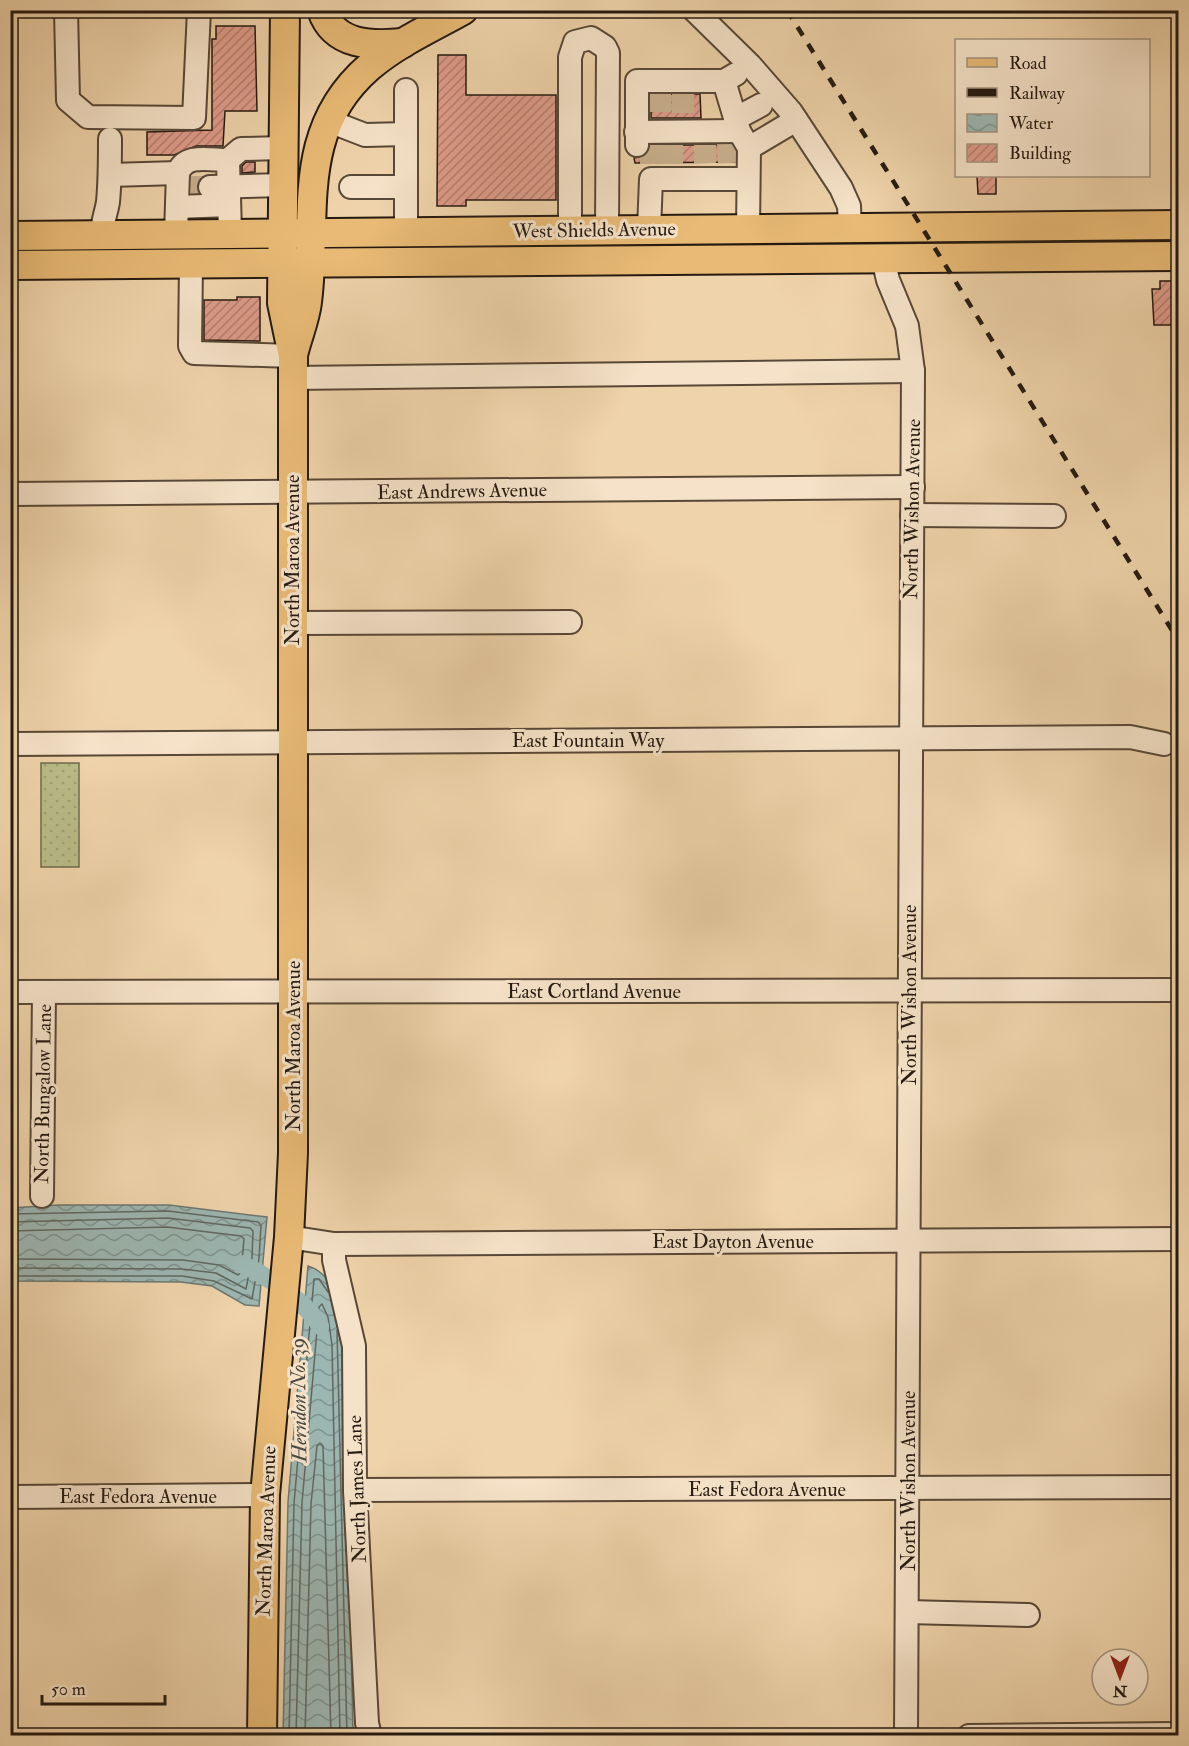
<svg xmlns="http://www.w3.org/2000/svg" width="1189" height="1746" viewBox="0 0 1189 1746" font-family="'IM FELL Double Pica',serif">
<defs>
<pattern id="grass-dots" width="8" height="8" patternUnits="userSpaceOnUse" patternTransform="scale(1.5)"><rect width="8" height="8" fill="#b9bc88"/><path d="M2 2h.1M6 6h.1" fill="none" stroke="#9fa174" stroke-width="1.8" stroke-linecap="round"/></pattern>
<pattern id="water-waves" width="16" height="10" patternUnits="userSpaceOnUse" patternTransform="scale(1.5)"><rect width="16" height="10" fill="#9cb6b1"/><path d="M0 5q4-4 8 0t8 0" fill="none" stroke="#7f938f"/></pattern>
<pattern id="building-hatch" width="6" height="6" patternUnits="userSpaceOnUse" patternTransform="scale(1.5)"><rect width="6" height="6" fill="#de9b89"/><path d="M-1 1l2-2M0 6l6-6M5 7l2-2" fill="none" stroke="#b47e6f"/></pattern>
</defs>
<rect width="100%" height="100%" fill="#efd3aa"/>
<filter id="stains"><feTurbulence type="fractalNoise" baseFrequency=".00333" numOctaves="4"/><feColorMatrix values="0 0 0 0 .2 0 0 0 0 .09 0 0 0 0 .02 0 0 0 .5 -.17"/></filter>
<radialGradient id="worn" r=".72"><stop offset=".6" stop-color="#630" stop-opacity="0"/><stop offset="1" stop-color="#630" stop-opacity=".3"/></radialGradient>
<rect fill="url(#grass-dots)" stroke="#6f6b4c" stroke-width="1.5" x="41" y="763" width="38" height="104"/>
<g fill="url(#water-waves)" stroke="#6c7871" stroke-width="1.5">
<path d="M59 1205H169L267 1217 259 1306 245 1305 212 1286 181 1282 11 1281 10 1208Z"/>
<path d="M308 1266C339 1275 339 1317 345 1343L353 1735 283 1736 288 1502Z"/>
</g>
<g fill="none" stroke-linecap="round" stroke-linejoin="round">
<g stroke="#606861" stroke-width="1.5">
<path d="M10 1214 168 1211 258 1222 261 1225 259 1259 252 1299 214 1281 182 1276H10"/>
<path d="M10 1222 168 1218 250 1228 253 1231 252 1258 246 1289 216 1273 182 1269 10 1268"/>
<path d="M10 1231 167 1227 241 1236 244 1239 241 1272 238 1275 219 1265 183 1260 10 1259"/>
<path d="M337 1330 347 1736"/>
<path d="M289 1736 294 1503 314 1279H319L328 1292"/>
<path d="M296 1736 302 1503 319 1307 322 1304 328 1317 332 1345 340 1736"/>
<path d="M305 1736 311 1504 317 1446 320 1443 323 1446 331 1736"/>
</g>
<path stroke="#9cb6b1" stroke-width="18" d="M241 1264C265 1274 308 1304 320 1326"/>
</g>
<g fill="url(#building-hatch)" stroke="#251a11" stroke-width="1.5">
<path d="M216 26H255L257 111H225L223 146H196L174 155H147V132L212 130V39H216Z"/>
<path d="M438 55H466V95H556V200H466V206H437Z"/>
<path d="M651 94H700L701 118H651Z"/>
<path d="M650 145H731L735 152V162L635 163 634 158 644 156Z"/>
<path d="M246 162H255V172L242 173V166Z"/>
<path d="M977 176H996V194H978Z"/>
<path d="M1160 281H1179V325H1154L1152 289H1160Z"/>
<path d="M237 297H260V341L204 340V300H237Z"/>
</g>
<g fill="none" stroke-linecap="round" stroke-linejoin="round">
<g stroke="#c7ae8b" stroke-width="22" stroke-dasharray="22 11" stroke-linecap="butt">
<path d="M660 90V121"/>
<path d="M683 91V122"/>
<path d="M728 143 729 163"/>
<path d="M651 145V164"/>
<path d="M672 145V164"/>
<path d="M705 145V163"/>
<path d="M191 187H210"/>
</g>
<defs>
<g id="minor">
<path d="M66 10 68 100 88 117 194 118 199 10"/>
<path d="M694 10 750 65 791 112 841 188 849 206 850 228"/>
<path d="M736 74 724 81 739 131 749 148"/>
<path d="M735 119 761 105"/>
<path d="M329 121 365 135 406 134"/>
<path d="M636 132 739 131"/>
<path d="M637 145V81H724"/>
<path d="M228 160 241 149 283 148"/>
<path d="M110 175 178 173"/>
<path d="M210 187 283 185"/>
<path d="M351 187H405"/>
<path d="M177 207 229 205"/>
<path d="M748 229 749 148 796 120"/>
<path d="M570 230V57L575 42 591 38 605 47 608 53 607 230"/>
<path d="M649 230 651 179H748"/>
<path d="M406 232V90"/>
<path d="M176 234 178 173C185 153 209 160 228 160L230 233"/>
<path d="M102 235C102 222 106 214 108 202 110 181 110 160 110 139"/>
<path d="M883 259 888 280 907 326 913 371 906 1736"/>
<path d="M191 264 190 346 194 353 293 356"/>
<path d="M292 378 913 371"/>
<path d="M10 494 913 487"/>
<path d="M912 515 1054 516"/>
<path d="M292 623 570 622"/>
<path d="M10 744 1130 737 1164 744"/>
<path d="M10 992 1178 990"/>
<path d="M42 1196 44 992"/>
<path d="M289 1237 334 1244 1178 1239"/>
<path d="M334 1244V1260L354 1346 355 1490 367 1723 370 1736"/>
<path d="M355 1490 1178 1487"/>
<path d="M10 1497 265 1495"/>
<path d="M907 1612 1028 1615"/>
<path d="M969 1736 1178 1734"/>
</g>
<g id="major">
<path d="M322 10C334 46 372 46 403 43"/>
<path d="M10 236 1178 225"/>
<path d="M10 265 1178 256"/>
<path d="M294 351C298 335 305 319 307 302 318 216 294 132 369 67 397 43 431 28 463 10"/>
<path d="M262 1736 265 1495 289 1237 293 1153V356L282 303 285 10"/>
</g>
</defs>
<use href="#minor" stroke="#584837" stroke-width="26"/>
<use href="#major" stroke="#251a11" stroke-width="32"/>
<use href="#minor" stroke="#f5e2c8" stroke-width="22"/>
<use href="#major" stroke="#e8ba75" stroke-width="28"/>
<path stroke="#251a11" stroke-width="4.5" stroke-dasharray="10 10" stroke-linecap="butt" d="M787 10 1178 640"/>
</g>
<g text-anchor="middle" dominant-baseline="central" stroke-width="6" stroke-linejoin="round" paint-order="stroke">
<g font-size="20" fill="#251a11" stroke="#f5e2c8">
<text transform="translate(594 230) rotate(-1)">West Shields Avenue</text>
<text transform="translate(462 491) rotate(-1)">East Andrews Avenue</text>
<text transform="translate(912 509) rotate(-89)">North Wishon Avenue</text>
<text transform="translate(292 560) rotate(-90)">North Maroa Avenue</text>
<text x="588" y="740">East Fountain Way</text>
<text x="594" y="991">East Cortland Avenue</text>
<text transform="translate(909 995) rotate(-90)">North Wishon Avenue</text>
<text transform="translate(293 1046) rotate(-90)">North Maroa Avenue</text>
<text transform="translate(43 1094) rotate(-89)">North Bungalow Lane</text>
<text x="733" y="1241">East Dayton Avenue</text>
<text transform="translate(908 1481) rotate(-90)">North Wishon Avenue</text>
<text transform="translate(357 1489) rotate(-92)">North James Lane</text>
<text x="767" y="1489">East Fedora Avenue</text>
<text x="138" y="1496">East Fedora Avenue</text>
<text transform="translate(266 1531) rotate(-88)">North Maroa Avenue</text>
</g>
<g font-size="21" font-style="italic" fill="#494941" stroke="#f5e2c8">
<text transform="translate(299 1400) rotate(-91)">Herndon No. 39</text>
</g>
</g>
<rect width="1189" height="1746" fill="none" stroke="#efd3aa" stroke-width="36"/>
<rect x="12" y="12" width="1165" height="1722" fill="none" stroke="#251a11" stroke-width="3"/>
<rect x="18" y="18" width="1153" height="1710" fill="none" stroke="#251a11" stroke-width="1.5"/>
<rect x="955" y="39" width="195" height="138" fill="#f5e2c8" stroke="#a2927f" stroke-width="1.5"/>
<rect x="967" y="58" width="30" height="9" fill="#e8ba75" stroke="#a2927f" stroke-width="1.5"/>
<text x="1009" y="69" font-size="18" fill="#251a11">Road</text>
<rect x="967" y="88" width="30" height="9" fill="#251a11" stroke="#a2927f" stroke-width="1.5"/>
<text x="1009" y="99" font-size="18" fill="#251a11">Railway</text>
<rect x="967" y="114" width="30" height="18" fill="url(#water-waves)" stroke="#a2927f" stroke-width="1.5"/>
<text x="1009" y="129" font-size="18" fill="#251a11">Water</text>
<rect x="967" y="144" width="30" height="18" fill="url(#building-hatch)" stroke="#a2927f" stroke-width="1.5"/>
<text x="1009" y="159" font-size="18" fill="#251a11">Building</text>
<g transform="translate(1120 1677) rotate(180)"><circle r="28" fill="#f5e2c8" stroke="#a2927f" stroke-width="1.5"/>
<path d="M0-4.5L10 22L0 15L-10 22Z" fill="#8f2418"/>
<text y="-9" font-size="16" font-weight="bold" text-anchor="middle" fill="#251a11">N</text>
</g>
<path d="M42 1695v9h123v-9" fill="none" stroke="#251a11" stroke-width="3"/>
<text x="51" y="1695" font-size="18" fill="#251a11" stroke="#f5e2c8" stroke-width="4.5" paint-order="stroke">50 m</text>
<rect width="100%" height="100%" filter="url(#stains)"/>
<rect width="100%" height="100%" fill="url(#worn)"/>
</svg>
